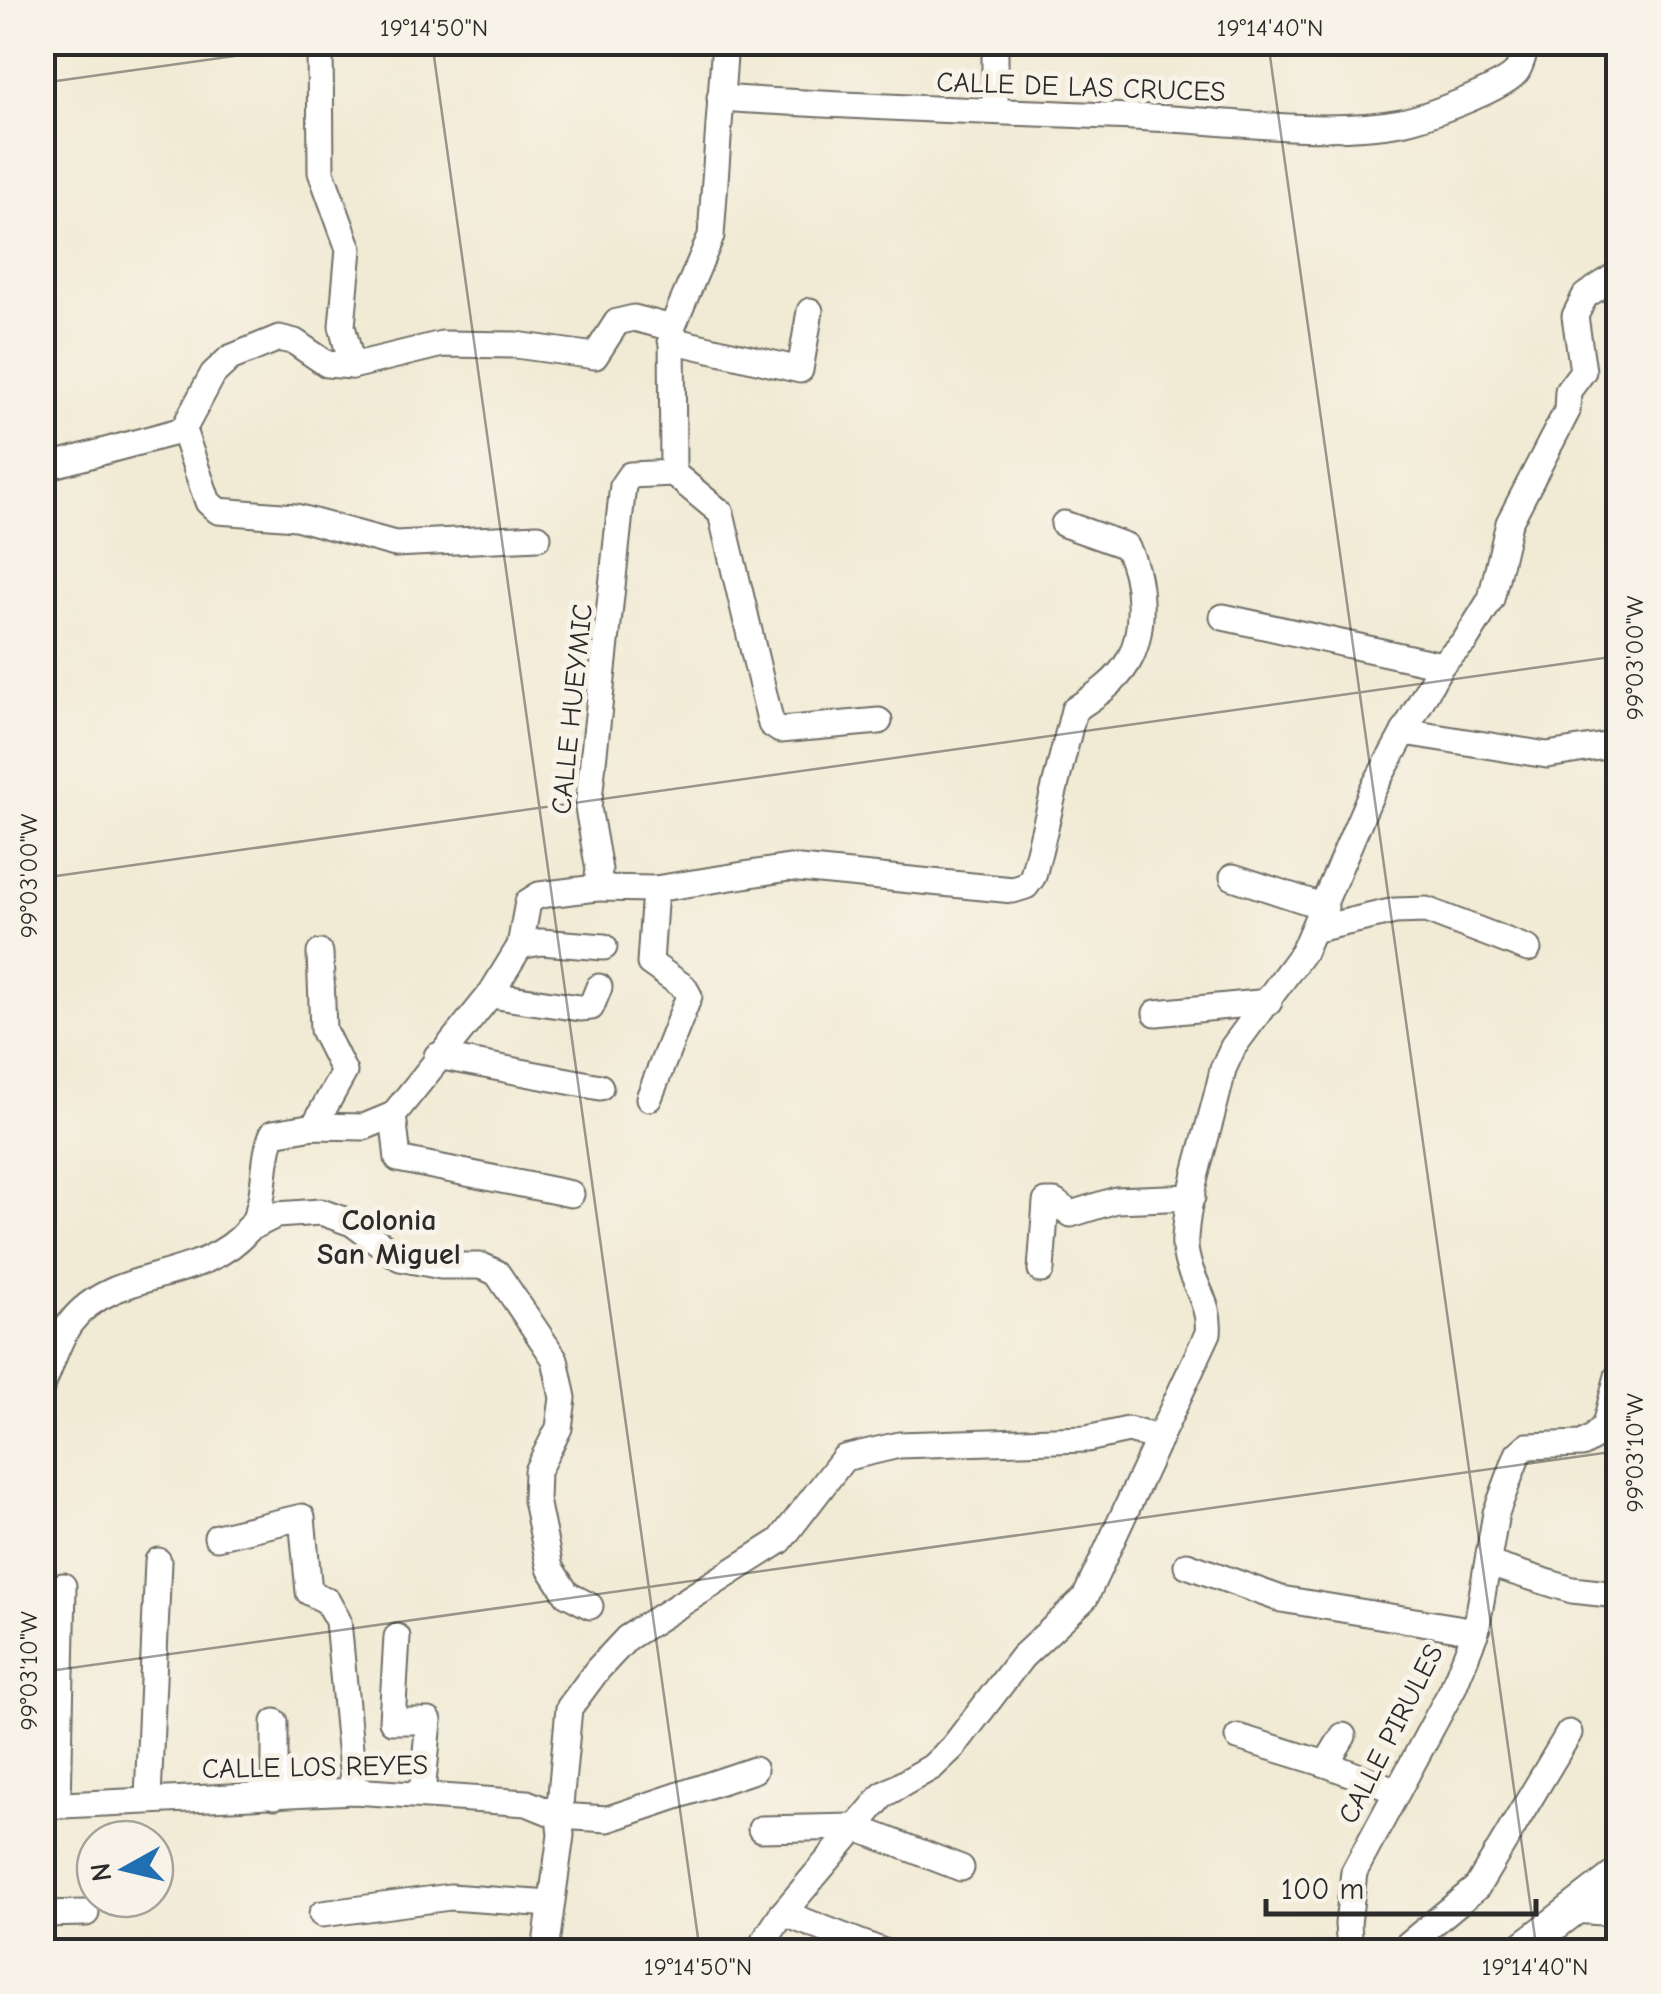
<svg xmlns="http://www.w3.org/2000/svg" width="1661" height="1994" viewBox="0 0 1661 1994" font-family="'Comic Neue',sans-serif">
<rect width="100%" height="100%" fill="#f7f3e8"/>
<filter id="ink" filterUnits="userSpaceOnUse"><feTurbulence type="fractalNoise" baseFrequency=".01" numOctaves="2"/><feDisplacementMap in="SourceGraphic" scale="20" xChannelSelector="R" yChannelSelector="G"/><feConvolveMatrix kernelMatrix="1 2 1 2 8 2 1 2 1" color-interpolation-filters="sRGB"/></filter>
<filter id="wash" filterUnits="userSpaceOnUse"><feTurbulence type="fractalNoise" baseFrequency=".0048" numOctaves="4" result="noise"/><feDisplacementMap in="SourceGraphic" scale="40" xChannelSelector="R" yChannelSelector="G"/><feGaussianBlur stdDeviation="2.25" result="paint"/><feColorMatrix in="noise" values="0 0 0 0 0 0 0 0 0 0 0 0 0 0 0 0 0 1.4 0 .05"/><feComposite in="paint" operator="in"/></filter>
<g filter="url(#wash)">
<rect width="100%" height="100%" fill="#f1ead4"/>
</g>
<g filter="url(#ink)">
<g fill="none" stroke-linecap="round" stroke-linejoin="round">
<defs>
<g id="minor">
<path d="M320 42 321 172 349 249 342 326 352 366"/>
<path d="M720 98C864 108 1007 111 1151 118 1229 121 1325 136 1401 122 1422 118 1507 88 1517 71 1522 63 1524 51 1528 42"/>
<path d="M995 110V42"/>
<path d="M671 340 800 370 810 311"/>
<path d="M183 430 208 502 218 511 296 517 395 544 538 537"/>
<path d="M42 468 183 430 213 374 230 358 279 338 295 342 327 364 352 366 442 344 516 345 595 356 617 322 634 318 672 328"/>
<path d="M673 473 721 513 771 724 780 730 879 721"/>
<path d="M1223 617 1441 665"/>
<path d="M1404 732 1547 755 1618 744"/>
<path d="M1233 877 1325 907"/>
<path d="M596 888 655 889 789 868 1013 890 1026 886 1033 876 1074 710C1093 697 1115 684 1128 662 1146 631 1143 577 1126 546L1064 524"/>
<path d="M1316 929 1395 911 1426 910 1528 949"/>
<path d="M520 946 541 942 604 947"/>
<path d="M490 995 580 1008 591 1007 599 987"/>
<path d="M1156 1013 1269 1002"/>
<path d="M437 1056 600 1087"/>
<path d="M649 1098 689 996 684 987 650 963 655 889"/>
<path d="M393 1115 398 1159 571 1194"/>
<path d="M314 1126 344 1072 323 1030 320 953"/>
<path d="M248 1229 276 1215 321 1212 352 1223 400 1258 441 1266H482L497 1273 555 1359 563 1398 559 1428 537 1471 536 1500 550 1568 567 1594 590 1606"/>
<path d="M1041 1270 1046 1202H1055L1071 1214 1116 1200 1192 1197"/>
<path d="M42 1386C51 1366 58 1339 71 1322 113 1267 202 1284 248 1230 269 1205 260 1162 273 1133L314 1126 364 1127 393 1115 490 995 520 946 528 902 539 895 596 888 599 870 588 808 623 485 630 475 673 473 672 328 711 236 725 42"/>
<path d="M217 1537 302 1517 309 1592 327 1601 338 1621 354 1791"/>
<path d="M1489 1564 1572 1590 1618 1595"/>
<path d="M1187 1565 1281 1599 1476 1631"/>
<path d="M397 1637 392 1721H429L422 1793"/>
<path d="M275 1722V1796"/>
<path d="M1343 1736 1326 1764 1397 1791"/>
<path d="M1238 1737 1326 1764"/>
<path d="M148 1798 158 1561"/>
<path d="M58 1804 63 1586"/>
<path d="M42 1806 354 1791 527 1803 559 1816 569 1708 598 1669 627 1638 780 1541 844 1458 899 1445 1087 1439 1128 1430 1159 1438"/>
<path d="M761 1829 854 1827 961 1868"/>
<path d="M1572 1910 1618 1913"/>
<path d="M783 1913 884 1952"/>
<path d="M42 1914 86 1913"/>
<path d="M322 1914 450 1897 551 1904"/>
<path d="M545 1952 561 1835 559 1816 608 1819 754 1770"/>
<path d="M757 1952 783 1913 883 1795 932 1767 953 1747 1022 1657 1085 1598 1208 1333C1212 1298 1182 1274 1185 1237 1189 1181 1212 1124 1223 1069L1233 1047 1303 952 1373 789 1441 665 1465 641 1491 599 1509 523 1567 411 1568 391 1583 371 1575 316 1585 296 1618 274"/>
<path d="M1350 1952 1348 1924 1354 1872 1453 1688 1476 1631 1496 1513 1518 1454 1527 1446 1582 1444 1594 1437 1605 1425 1618 1376"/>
<path d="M1399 1952 1477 1887 1569 1733"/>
</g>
<path id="major" d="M1518 1952 1618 1875"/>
</defs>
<use href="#minor" stroke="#706e66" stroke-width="29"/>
<use href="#major" stroke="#706e66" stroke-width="36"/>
<use href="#minor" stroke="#fff" stroke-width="25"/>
<use href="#major" stroke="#fff" stroke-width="32"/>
</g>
</g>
<path fill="none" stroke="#2b2b2b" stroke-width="2.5" stroke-opacity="0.45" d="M432 42 700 1952M1268 42 1537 1952M42 83 334 42M42 878 1618 656M42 1672 1618 1451"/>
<g text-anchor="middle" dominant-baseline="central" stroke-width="10" stroke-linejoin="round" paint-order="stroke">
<g font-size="28" fill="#2b2b2b" stroke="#f7f3e8">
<text transform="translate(1081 87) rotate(2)">CALLE DE LAS CRUCES</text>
<text transform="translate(572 709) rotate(-84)">CALLE HUEYMIC</text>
<text transform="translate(1391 1734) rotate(-63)">CALLE PIRULES</text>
<text transform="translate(315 1767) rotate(-1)">CALLE LOS REYES</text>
</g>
<g font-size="30" font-weight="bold" fill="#2b2b2b" stroke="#f7f3e8">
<text x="389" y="1220">Colonia<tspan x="389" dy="34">San Miguel</tspan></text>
</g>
</g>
<rect width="1661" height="1994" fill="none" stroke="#f7f3e8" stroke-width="110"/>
<g transform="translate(125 1869) rotate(262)"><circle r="48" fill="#f7f3e8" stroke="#a5a39c" stroke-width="2.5"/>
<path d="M0-8L18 38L0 25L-18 38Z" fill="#1f6fb2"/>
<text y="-15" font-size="28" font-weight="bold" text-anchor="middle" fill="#2b2b2b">N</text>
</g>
<path d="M1266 1899v15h270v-15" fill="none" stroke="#2b2b2b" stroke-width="5"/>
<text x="1281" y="1899" font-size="30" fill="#2b2b2b" stroke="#f7f3e8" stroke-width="8" paint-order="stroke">100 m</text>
<rect x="55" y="55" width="1551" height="1884" fill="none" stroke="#2b2b2b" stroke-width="4"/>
<g font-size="25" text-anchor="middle" fill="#2b2b2b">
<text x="434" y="36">19°14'50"N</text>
<text x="1270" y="36">19°14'40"N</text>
<text transform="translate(1634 658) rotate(-90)" y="9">99°03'00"W</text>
<text transform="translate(28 876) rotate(-90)" y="9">99°03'00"W</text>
<text transform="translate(1634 1453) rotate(-90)" y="9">99°03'10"W</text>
<text transform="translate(28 1671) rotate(-90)" y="9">99°03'10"W</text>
<text x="698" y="1975">19°14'50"N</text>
<text x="1535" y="1975">19°14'40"N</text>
</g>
</svg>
